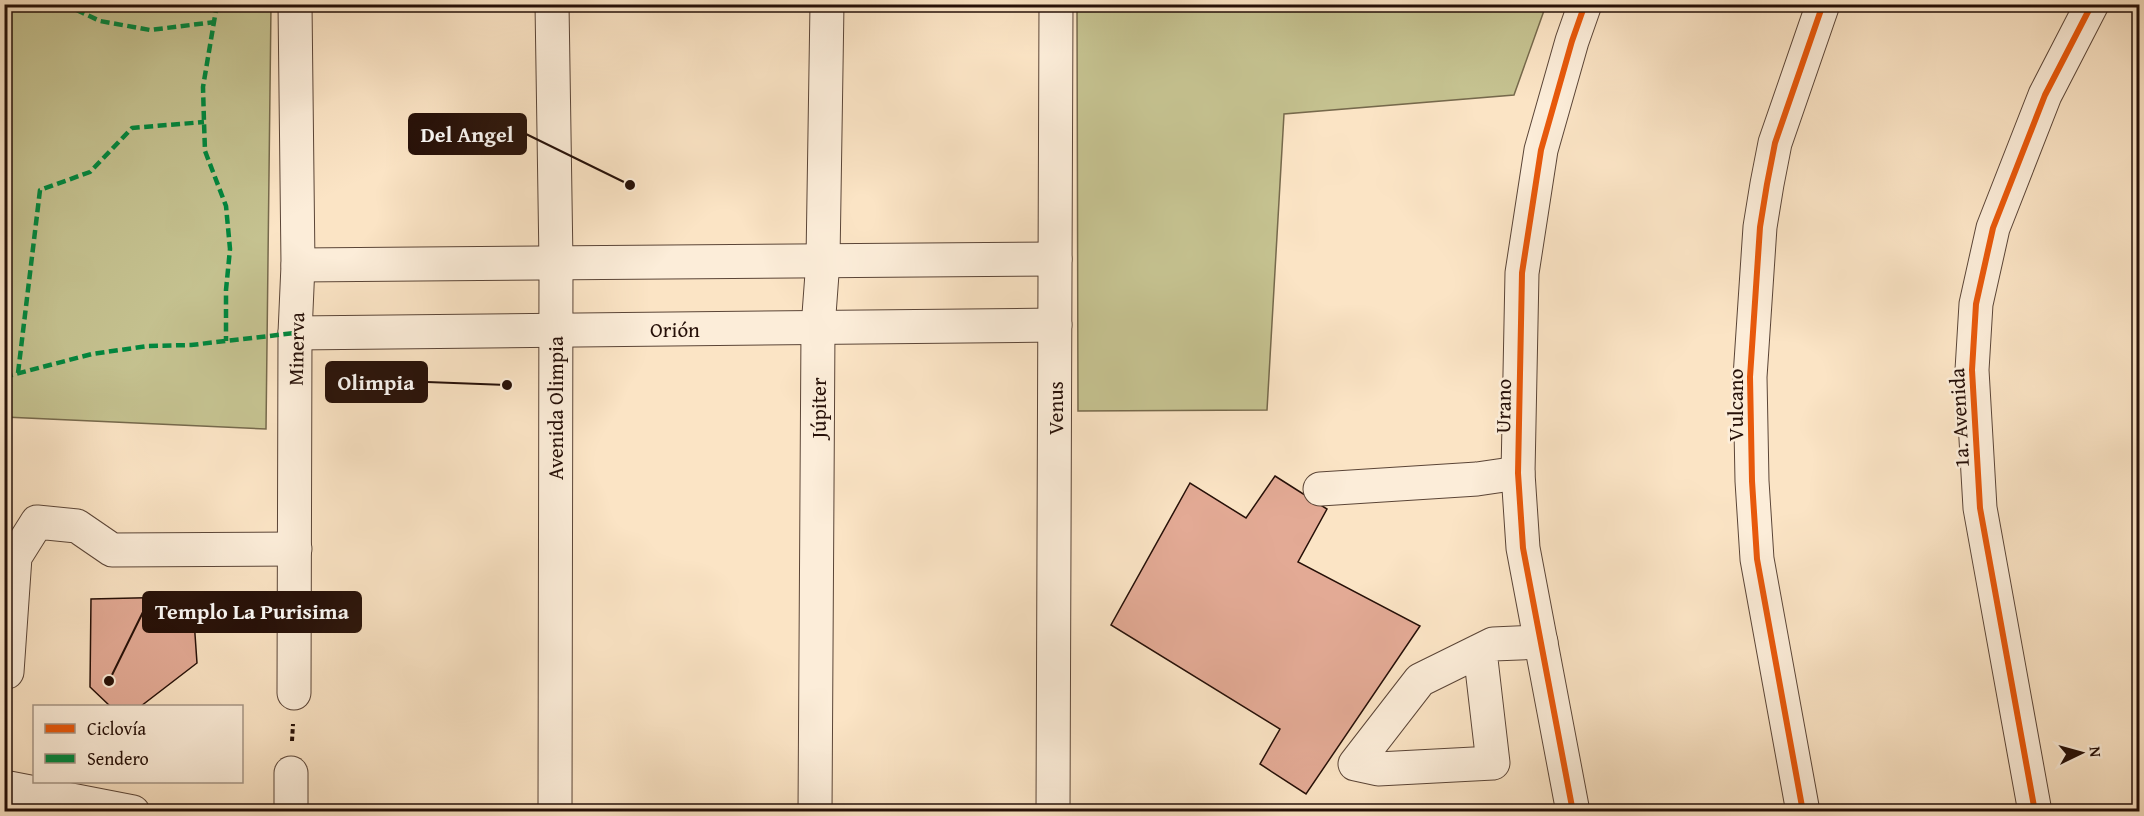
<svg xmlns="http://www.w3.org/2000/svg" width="2144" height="816" viewBox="0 0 2144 816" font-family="'Gentium Book Plus',serif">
<rect width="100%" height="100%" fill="#fbe4c5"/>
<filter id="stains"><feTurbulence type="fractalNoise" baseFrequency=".00333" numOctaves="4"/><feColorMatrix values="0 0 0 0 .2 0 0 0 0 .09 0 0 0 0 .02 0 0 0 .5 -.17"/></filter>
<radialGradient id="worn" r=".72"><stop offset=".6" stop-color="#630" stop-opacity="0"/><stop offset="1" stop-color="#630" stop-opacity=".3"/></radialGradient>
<g fill="#c5c290" stroke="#76694c" stroke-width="1.5">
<path d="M5 4 271 5 266 429 5 417Z"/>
<path d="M1077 5V4L1546 5 1514 95 1284 114 1267 410 1078 411Z"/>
</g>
<g fill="#e3aa95" stroke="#261008" stroke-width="1.5">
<path d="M1275 476 1327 509 1298 562 1420 626 1306 794 1260 764 1280 729 1111 625 1190 483 1246 518Z"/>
<path d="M178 597 194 620 197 663 141 706H110L90 687 91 599Z"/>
</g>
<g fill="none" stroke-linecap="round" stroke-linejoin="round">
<defs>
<g id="minor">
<path d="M552 4 556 262 555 812"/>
<path d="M298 265 1055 259"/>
<path d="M295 333 1055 325"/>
<path d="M1320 489 1477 479 1518 473"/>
<path d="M1480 651 1493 763 1378 769 1355 764 1420 680 1493 644 1541 642"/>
<path d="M7 672 15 557 37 522 77 526 112 550 295 549"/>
<path d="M294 693 295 333 298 265 295 4"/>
<path d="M4 787 133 812"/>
<path d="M291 812V773"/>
<path d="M815 812 818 328 823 260 827 4"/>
<path d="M1053 812 1056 4"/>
<path d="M1573 812 1523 548 1518 473 1522 273 1541 150 1572 41 1585 4"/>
<path d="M1803 812 1757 559 1752 481 1750 377 1760 227 1767 184 1775 143 1823 4"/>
<path d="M2035 812 1980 508 1972 370 1976 304 1993 228 2045 95 2092 4"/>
</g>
</defs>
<use href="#minor" stroke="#5b4537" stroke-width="35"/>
<path stroke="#261008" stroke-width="4" stroke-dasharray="4.5 3" stroke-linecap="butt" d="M292 741 293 724"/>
<use href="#minor" stroke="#fcedd9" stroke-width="33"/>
<g stroke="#00873e" stroke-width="4.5" stroke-dasharray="9 4.5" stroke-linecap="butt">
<path d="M64 4 100 21 150 30 215 22"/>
<path d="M217 4 203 87 204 122 205 151 226 206 230 249 226 290V341"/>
<path d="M18 373 40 190 90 172 132 128 204 122"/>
<path d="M4 377 92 354 148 346 191 345 295 333"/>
</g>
<defs>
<g id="cycleway">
<path d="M1573 812 1523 548 1518 473 1522 273 1541 150 1572 41 1585 4"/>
<path d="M1803 812 1757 559 1752 481 1750 377 1760 227 1767 184 1775 143 1823 4"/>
<path d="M2035 812 1980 508 1972 370 1976 304 1993 228 2045 95 2092 4"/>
</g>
</defs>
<use href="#cycleway" stroke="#fcedd9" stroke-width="10"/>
<use href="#cycleway" stroke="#e8590c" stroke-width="6"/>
</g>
<g text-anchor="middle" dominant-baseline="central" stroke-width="5" stroke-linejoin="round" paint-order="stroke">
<g font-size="21" fill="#261008" stroke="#fcedd9">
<text x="675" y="329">Orión</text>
<text transform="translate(296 349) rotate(-89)">Minerva</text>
<text transform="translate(1735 405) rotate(-90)">Vulcano</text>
<text transform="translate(1503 406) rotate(-89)">Urano</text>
<text transform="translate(555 408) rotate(-90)">Avenida Olimpia</text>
<text transform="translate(818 408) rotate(-90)">Júpiter</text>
<text transform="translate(1055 408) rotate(-90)">Venus</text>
<text transform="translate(1959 418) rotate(-93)">1a. Avenida</text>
</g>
</g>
<path fill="none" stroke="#261008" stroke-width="2" d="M630 185L526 134M507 385L427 382M109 681L143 612"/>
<g fill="#261008" stroke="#fcedd9" stroke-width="2">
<circle cx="630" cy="185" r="6"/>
<circle cx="507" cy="385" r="6"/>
<circle cx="109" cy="681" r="6"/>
</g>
<g fill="#261008" stroke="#261008" stroke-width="2">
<rect x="409" y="114" width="117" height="40" rx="6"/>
<rect x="326" y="362" width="101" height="40" rx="6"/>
<rect x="143" y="592" width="218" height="40" rx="6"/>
</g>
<g font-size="22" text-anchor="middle" font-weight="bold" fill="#fff">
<text x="467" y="142">Del Angel</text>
<text x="376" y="390">Olimpia</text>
<text x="252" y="619">Templo La Purisima</text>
</g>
<rect width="2144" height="816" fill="none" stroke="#fbe4c5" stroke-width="24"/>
<rect x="6" y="6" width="2132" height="804" fill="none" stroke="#261008" stroke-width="3"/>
<rect x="12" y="12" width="2120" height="792" fill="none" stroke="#261008" stroke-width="1.5"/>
<rect x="33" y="705" width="210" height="78" fill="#fcedd9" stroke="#a69585" stroke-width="1.5"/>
<rect x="45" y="724" width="30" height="9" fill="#e8590c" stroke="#a69585" stroke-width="1.5"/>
<text x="87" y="735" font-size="18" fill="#261008">Ciclovía</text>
<rect x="45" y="754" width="30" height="9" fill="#00873e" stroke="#a69585" stroke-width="1.5"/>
<text x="87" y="765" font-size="18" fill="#261008">Sendero</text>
<g transform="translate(2081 753) rotate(85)" stroke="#fcedd9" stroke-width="4.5" paint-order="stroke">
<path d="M0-4.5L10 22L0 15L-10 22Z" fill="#261008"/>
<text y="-9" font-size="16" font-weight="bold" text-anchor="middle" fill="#261008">N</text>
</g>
<rect width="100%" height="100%" filter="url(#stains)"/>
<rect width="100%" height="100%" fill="url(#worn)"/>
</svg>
